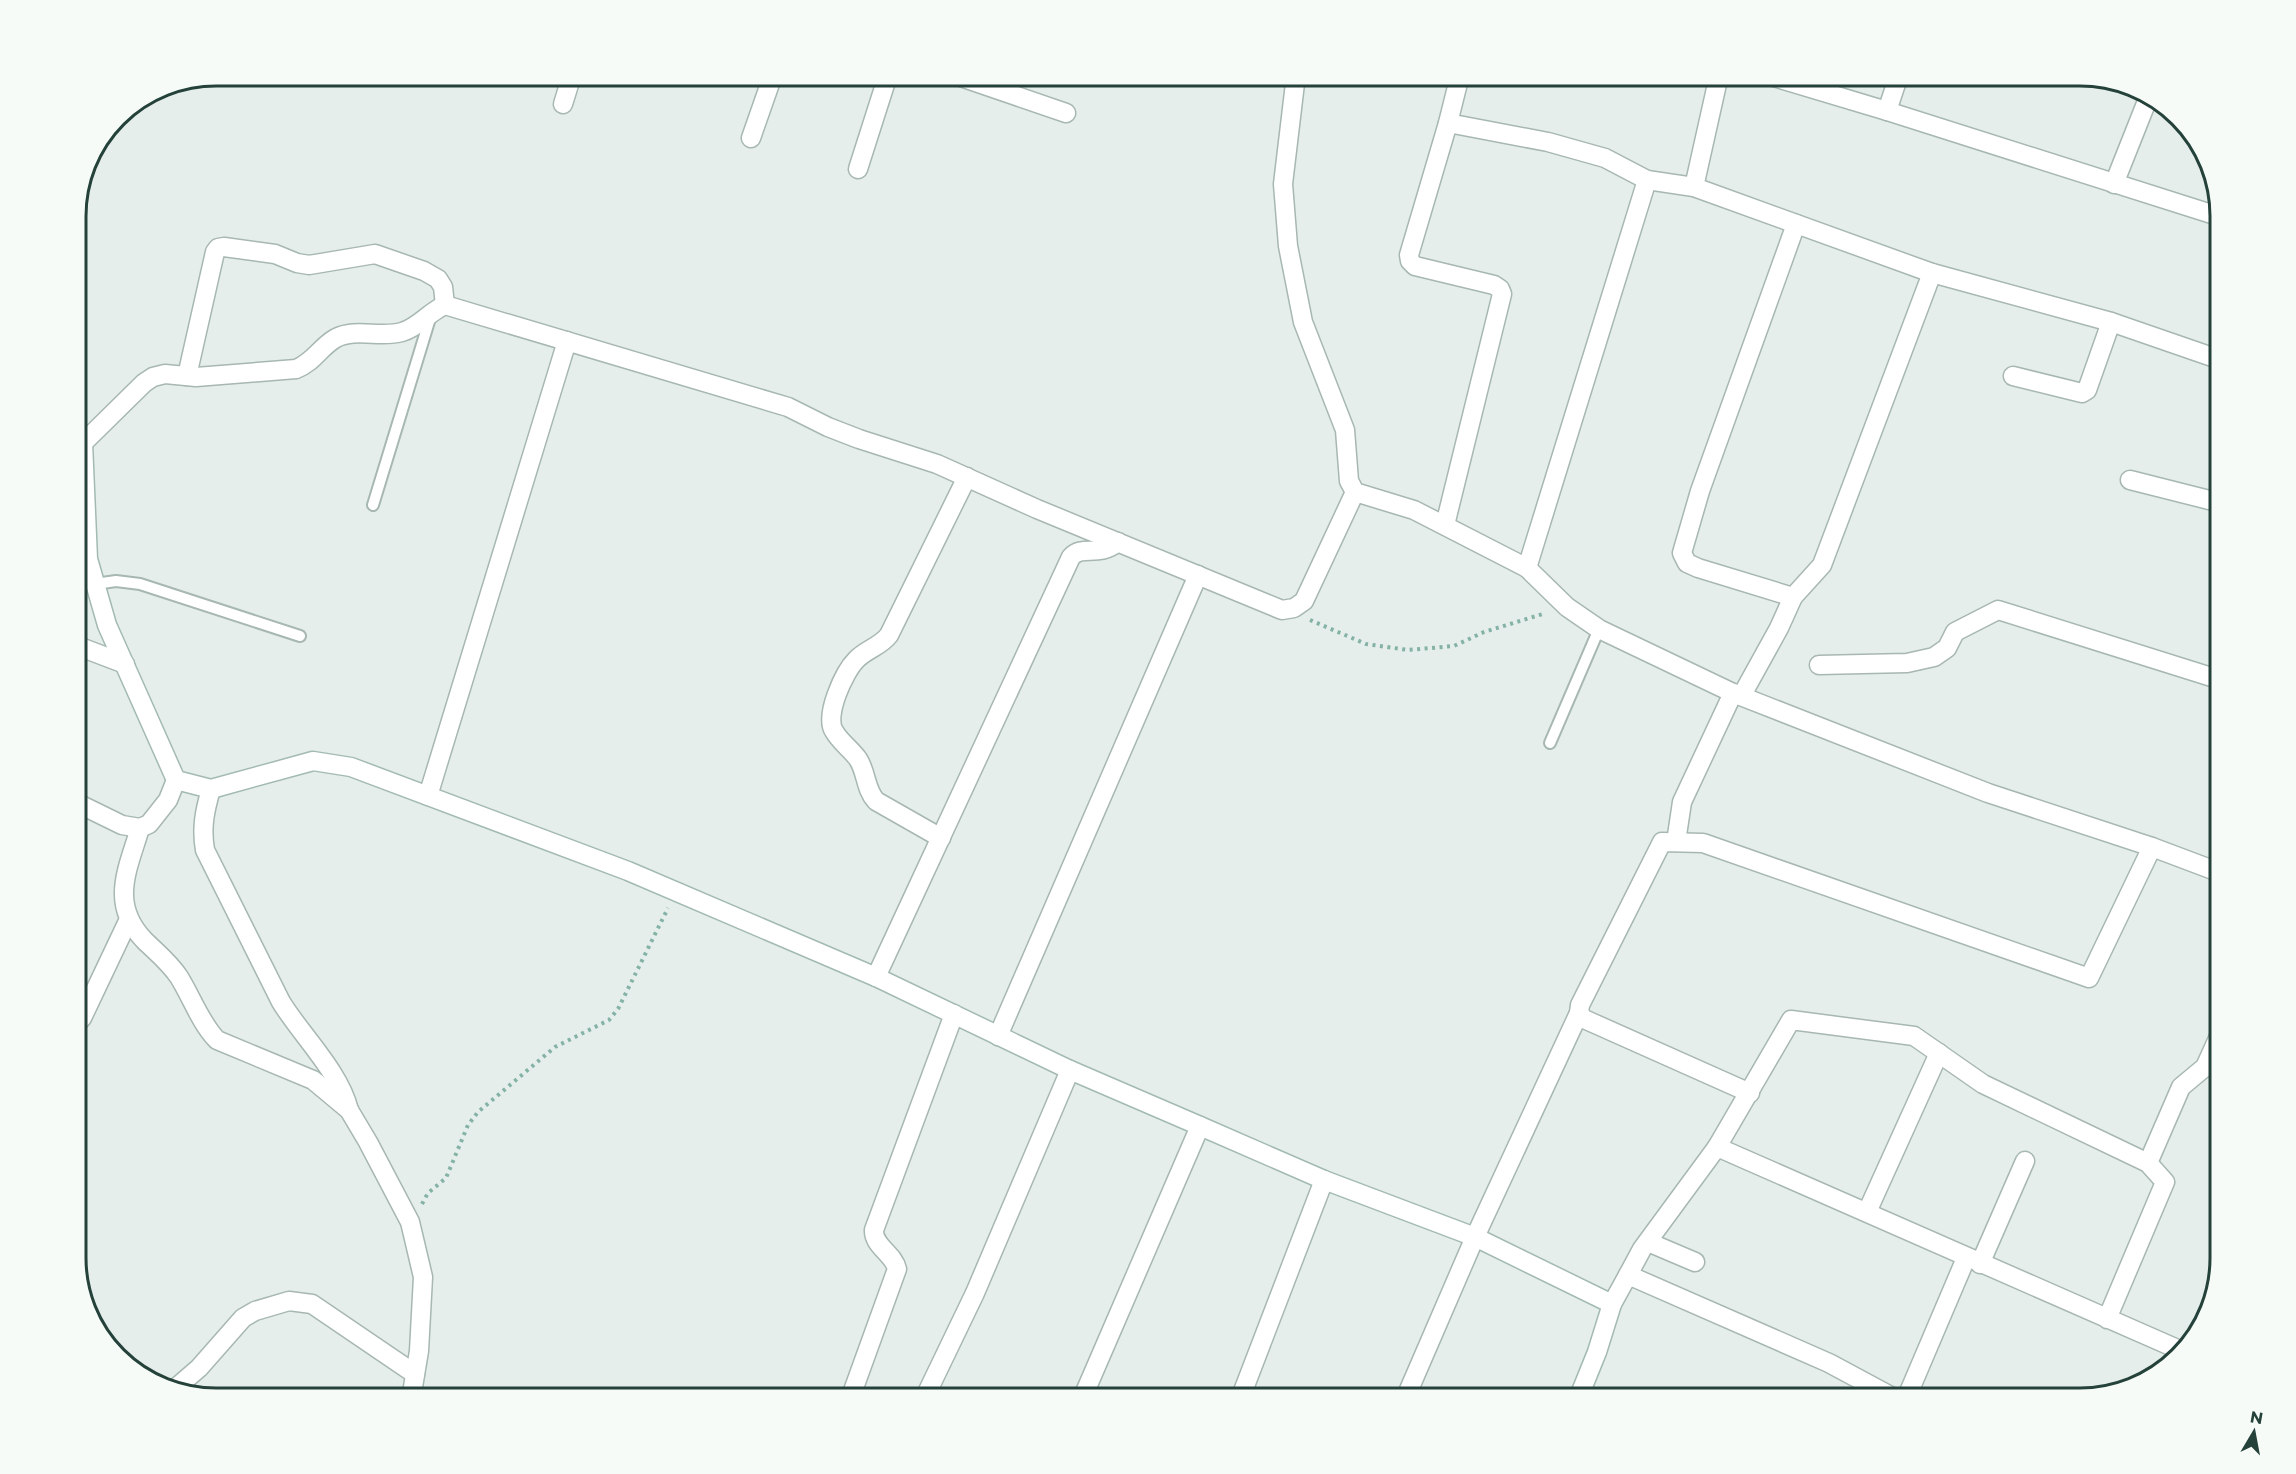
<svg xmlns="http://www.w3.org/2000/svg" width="2296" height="1474" viewBox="0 0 2296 1474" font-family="Montserrat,sans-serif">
<rect width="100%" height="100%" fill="#e5eeeb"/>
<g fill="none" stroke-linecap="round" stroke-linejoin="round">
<defs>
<g id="service">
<path d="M373 505 431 315"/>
<path d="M95 584 116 581 140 584 300 636"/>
<path d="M1550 743 1599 629"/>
</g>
<g id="minor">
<path d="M955 75 1066 113"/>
<path d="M1296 75 1283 184 1288 246 1303 322 1345 430 1349 481 1355 492 1414 510 1527 568 1567 607 1599 629 1733 693 1988 793 2152 847 2221 873"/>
<path d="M1767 75 1887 111 2221 217"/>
<path d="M563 104 572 75"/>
<path d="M1887 111 1899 75"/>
<path d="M1448 123 1548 142 1605 158 1647 180 1694 187 1932 273 2111 322 2221 360"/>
<path d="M751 138 773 75"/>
<path d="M858 169 888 75"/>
<path d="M2114 184 2149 96"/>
<path d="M1694 187 1719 75"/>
<path d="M187 376 215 252 218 248 224 247 275 254 297 263 309 265 375 254 424 271 438 279 443 287 445 305"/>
<path d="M2013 376 2082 393 2087 390 2111 322"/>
<path d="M83 443 144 383 153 377 165 374 196 377 296 369C314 362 320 347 336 338 355 328 381 338 402 332 419 327 429 312 445 305L788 407 828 427 859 439 937 464 1037 509 1282 610 1294 608 1304 601 1355 492"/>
<path d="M2130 480 2221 503"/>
<path d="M1445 525 1502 294 1500 289 1494 285 1415 266 1410 261 1409 255 1448 123 1460 75"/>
<path d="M1527 568 1647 180"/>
<path d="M1793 597 1698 568 1687 563 1682 553 1700 491 1796 224"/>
<path d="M75 645 125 664"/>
<path d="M1819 665 1907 663 1934 657 1947 648 1955 632 1998 610 2221 680"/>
<path d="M1742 695 1779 628 1793 597 1822 565 1932 273"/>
<path d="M211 789C205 810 201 827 205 850L281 1002C302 1036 339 1071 349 1110"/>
<path d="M428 796 567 341"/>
<path d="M75 802 122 825 140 828 149 824 168 800 176 780"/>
<path d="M140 828C128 869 109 903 144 940 156 952 169 962 179 977 191 996 201 1024 217 1040L313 1080 349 1110 368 1142 410 1222 423 1277 419 1351 411 1399"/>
<path d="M941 838 876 801C865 789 867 773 858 759 851 749 840 742 834 731 824 716 844 672 856 660 866 649 880 647 889 635L967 477"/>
<path d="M1676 842 1682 802 1733 693"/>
<path d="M876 977 1071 557C1083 544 1098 558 1118 542"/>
<path d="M75 1025 82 1018 129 919"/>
<path d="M998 1036 1198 575"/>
<path d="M1750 1093 1584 1019 1579 1013 1580 1005 1662 842 1703 843 2089 978 2152 847"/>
<path d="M1717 1147 1642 1249 1628 1275 1829 1363 1896 1399"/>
<path d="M2148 1163 2181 1087 2205 1067 2221 1032"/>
<path d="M1867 1212 1939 1053"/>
<path d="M1648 1242 1695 1262"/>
<path d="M1980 1264 2025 1161"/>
<path d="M1612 1304 1628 1275"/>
<path d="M2107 1319 2165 1182 2148 1163 1983 1084 1914 1036 1791 1020 1717 1147C1872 1214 2026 1284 2182 1351"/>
<path d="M177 1387 199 1368 243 1318 255 1311 289 1301 312 1304 415 1374"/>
<path d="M850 1399 897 1269C894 1254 873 1246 874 1230L954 1014"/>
<path d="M924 1399 975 1293 1070 1070"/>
<path d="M1082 1399 1200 1126"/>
<path d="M1240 1399 1324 1180"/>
<path d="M1405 1399 1475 1237 1579 1013"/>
<path d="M1906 1399 1966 1258"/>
</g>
<path id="secondary" d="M75 430 83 443 88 559 107 625 176 780 211 789 313 761 351 767 628 871 876 977 1070 1070 1200 1126 1324 1180 1475 1237 1612 1304 1597 1352 1578 1399"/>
</defs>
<use href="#service" stroke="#a7b7b2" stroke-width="14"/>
<use href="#minor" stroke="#a7b7b2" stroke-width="21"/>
<use href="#secondary" stroke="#a3bab3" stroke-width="21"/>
<g stroke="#85b2a6" stroke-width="4" stroke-dasharray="3 4.5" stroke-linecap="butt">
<path d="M1310 620 1366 644 1408 650 1454 646 1484 632 1546 613"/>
<path d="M422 1204 428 1193 446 1178 468 1125 478 1112 555 1047 609 1020 618 1009 668 908"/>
</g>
<use href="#service" stroke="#fff" stroke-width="10"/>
<use href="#minor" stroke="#fff" stroke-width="18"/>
<use href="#secondary" stroke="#fff" stroke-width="18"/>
</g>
<path d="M0 0H2296V1474H0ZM216 86H2080A130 130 0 0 1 2210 216V1258A130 130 0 0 1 2080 1388H216A130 130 0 0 1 86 1258V216A130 130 0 0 1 216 86Z" fill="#f6fbf8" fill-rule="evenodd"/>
<path fill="none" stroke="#24413a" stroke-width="3" d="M216 86H2080A130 130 0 0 1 2210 216V1258A130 130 0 0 1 2080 1388H216A130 130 0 0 1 86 1258V216A130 130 0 0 1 216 86Z"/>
<g transform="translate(2254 1432) rotate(10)" stroke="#f6fbf8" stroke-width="4.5" paint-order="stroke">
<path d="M0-4.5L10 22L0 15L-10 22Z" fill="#24413a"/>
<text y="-9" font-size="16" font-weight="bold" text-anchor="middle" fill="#24413a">N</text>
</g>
</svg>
